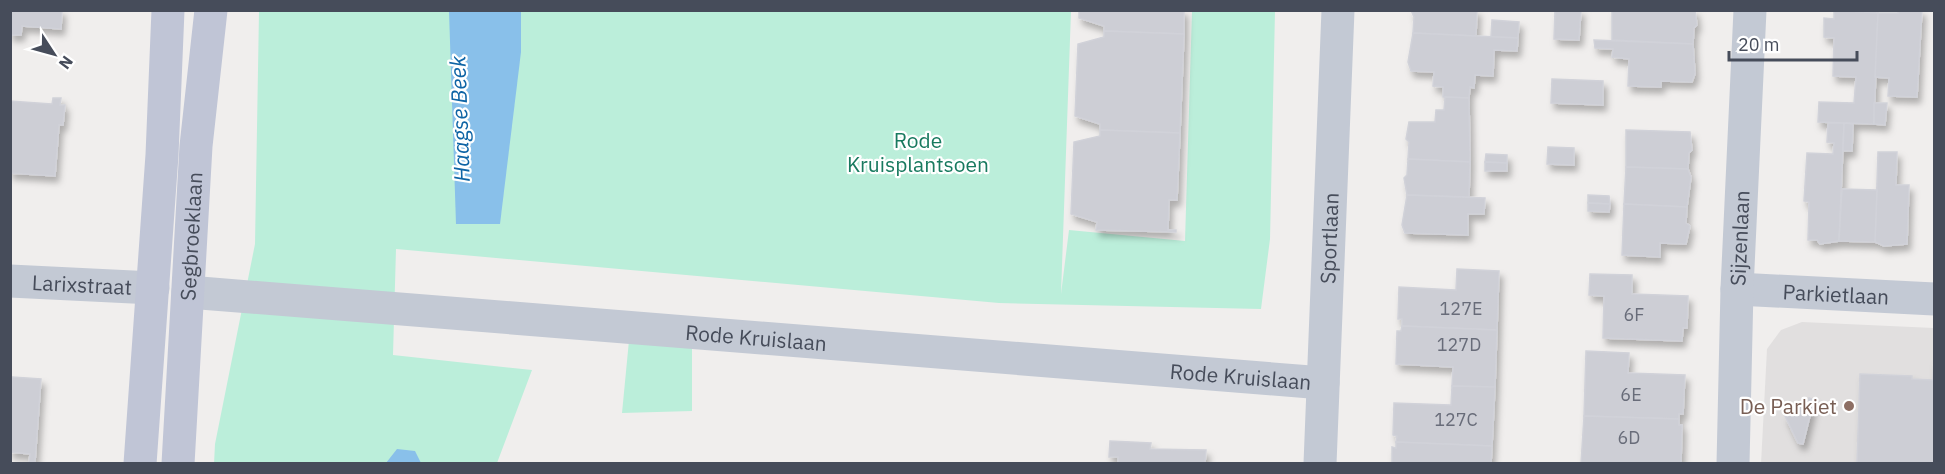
<svg xmlns="http://www.w3.org/2000/svg" width="1945" height="474" viewBox="0 0 1945 474" font-family="'IBM Plex Sans',sans-serif">
<defs>
<filter id="shadow"><feDropShadow dx="3.5" dy="6" stdDeviation="3" flood-color="#0004"/></filter>
</defs>
<rect width="100%" height="100%" fill="#f0eeed"/>
<path fill="#e1dfdf" d="M1802 322 1934 328V463L1761 464 1767 349 1781 330Z"/>
<g fill="#bbeeda">
<path d="M259 11H1071L1061 294 1069 230 1185 241 1192 11H1275L1270 239 1261 309 999 303 396 249 393 355 532 370 497 463 214 464 215 444 255 244Z"/>
<path d="M630 330 692 334V411L622 413Z"/>
</g>
<g fill="#89c0ea">
<path d="M449 11H521V52L500 224H456Z"/>
<path d="M397 449 415 451 421 463H386Z"/>
</g>
<g fill="#cdced5" stroke="#d1d2d9" stroke-width="1.5" filter="url(#shadow)">
<path d="M10 10H62L61 29 22 26 21 35H10Z"/>
<path d="M1079 10H1184V34L1104 31V26L1079 18Z"/>
<path d="M1411 10H1477L1476 36 1413 33 1414 17Z"/>
<path d="M1555 10H1581L1579 40 1554 39Z"/>
<path d="M1612 10H1695L1697 25 1694 28 1693 44 1612 40Z"/>
<path d="M1834 10 1878 13 1874 124 1818 122 1819 102 1854 103 1856 77 1833 76 1834 38 1824 37V18L1834 19Z"/>
<path d="M1898 10H1922L1917 97 1888 96 1889 78 1875 77 1878 13H1898Z"/>
<path d="M1492 20 1519 22 1518 38 1491 37Z"/>
<path d="M1104 31 1184 34 1180 133 1100 130V124L1075 116 1078 44 1104 37Z"/>
<path d="M1413 33 1518 38 1517 51 1494 50 1493 76 1475 75 1474 88 1470 87 1469 98 1443 97V87L1433 86 1434 72 1411 71 1408 62Z"/>
<path d="M1594 40 1693 44 1695 74 1692 82 1661 81V87L1628 86 1629 59 1612 57 1613 49 1595 48Z"/>
<path d="M1552 79 1603 81V105L1551 103Z"/>
<path d="M1445 97 1469 98 1470 162 1408 159 1409 142 1406 139 1409 122H1435L1436 110H1444Z"/>
<path d="M53 98H61L60 105H65L63 125H59L55 176 10 173V101L52 104Z"/>
<path d="M1874 103H1887L1885 125 1874 124Z"/>
<path d="M1828 123H1844L1839 241 1820 244 1817 240H1808L1809 202 1804 201 1807 153 1833 154 1834 143 1827 142Z"/>
<path d="M1844 123 1853 124 1852 151H1843Z"/>
<path d="M1100 130 1180 133 1177 200H1169L1168 230H1176V232L1096 230 1097 222 1071 214 1074 142 1100 136Z"/>
<path d="M1626 130 1690 132 1692 150 1689 153 1688 169 1626 167Z"/>
<path d="M1548 147 1574 148V165L1547 164Z"/>
<path d="M1878 152H1897L1896 185H1909L1907 244 1884 246 1875 242Z"/>
<path d="M1486 154 1507 155V163L1485 162Z"/>
<path d="M1408 159 1470 162 1469 197 1407 195 1404 178 1407 175Z"/>
<path d="M1485 162 1507 163V171H1485Z"/>
<path d="M1626 167 1688 169 1691 177 1687 207 1624 204Z"/>
<path d="M1842 189 1877 190 1875 242 1839 241Z"/>
<path d="M1407 195 1485 198 1484 214H1468V235L1405 233 1402 225Z"/>
<path d="M1588 195 1609 196 1610 204 1588 203Z"/>
<path d="M1588 203 1610 204 1609 212 1588 211Z"/>
<path d="M1624 204 1687 207 1686 223 1690 226 1686 244 1660 243V257L1622 255Z"/>
<path d="M1457 269 1499 271 1497 330 1402 326V319H1398L1399 287 1456 290Z"/>
<path d="M1590 274 1632 275V294L1688 296 1687 328H1683L1682 341 1603 338 1604 296 1589 295Z"/>
<path d="M1402 326 1497 330 1495 387 1452 386 1453 367 1396 364 1397 331H1401Z"/>
<path d="M1586 351 1629 353 1628 373 1685 375 1683 414H1679V419L1584 416Z"/>
<path d="M1934 359V464H1857L1860 374 1912 376V379L1933 380Z"/>
<path d="M12 377 41 379 35 462H29L30 454 10 452Z"/>
<path d="M1452 386 1495 387 1492 446 1396 442 1397 436 1393 435 1394 403 1451 405Z"/>
<path d="M1809 398 1814 400 1803 444 1798 443 1785 416 1808 402Z"/>
<path d="M1584 416 1679 419V425H1682L1681 464H1581Z"/>
<path d="M1110 441 1151 443 1150 449 1206 450 1205 464H1118V457H1109Z"/>
<path d="M1396 442 1492 446 1491 464H1392V447L1396 448Z"/>
</g>
<g fill="none" stroke-linecap="round" stroke-linejoin="round">
<g stroke="#c3c9d4" stroke-width="33">
<path id="s1" d="M10 281 153 288"/>
<path id="s2" d="M1737 289 1934 299"/>
<path id="s3" d="M188 292 1323 383"/>
<path id="s4" d="M1320 464 1338 10"/>
<path id="s5" d="M1733 464 1737 289 1750 10"/>
</g>
<g stroke="#c0c5d6" stroke-width="33">
<path d="M140 464 162 155 168 10"/>
<path id="s6" d="M178 464 196 146 211 10"/>
</g>
</g>
<circle fill="#8d6e63" stroke="#fff" stroke-width="2" cx="1849" cy="406" r="6"/>
<g text-anchor="middle" dominant-baseline="central" stroke-width="4.5" stroke-linejoin="round" paint-order="stroke">
<g font-size="18" fill="#686c79">
<text x="1461" y="308">127E</text>
<text x="1634" y="314">6F</text>
<text x="1459" y="344">127D</text>
<text x="1631" y="394">6E</text>
<text x="1456" y="419">127C</text>
<text x="1629" y="437">6D</text>
</g>
<g font-size="21" fill="#187a5f" stroke="#fff">
<text x="918" y="140">Rode<tspan x="918" dy="24">Kruisplantsoen</tspan></text>
</g>
<g font-size="21" fill="#464c5a" stroke="#fff">
<text stroke="none"><textPath href="#s6" startOffset="228">Segbroeklaan</textPath></text>
<text stroke="none"><textPath href="#s4" startOffset="226">Sportlaan</textPath></text>
<text stroke="none"><textPath href="#s5" startOffset="226">Sijzenlaan</textPath></text>
<text stroke="none"><textPath href="#s1" startOffset="72">Larixstraat</textPath></text>
<text stroke="none"><textPath href="#s2" startOffset="99">Parkietlaan</textPath></text>
<text stroke="none"><textPath href="#s3" startOffset="570">Rode Kruislaan</textPath></text>
<text stroke="none"><textPath href="#s3" startOffset="1056">Rode Kruislaan</textPath></text>
</g>
<g font-size="21" fill="#785e54" stroke="#fff" text-anchor="end">
<text x="1837" y="406">De Parkiet</text>
</g>
<g font-size="22" font-style="italic" fill="#0e64a5" stroke="#fff">
<text transform="translate(459 119) rotate(-92)">Haagse Beek</text>
</g>
</g>
<rect width="1945" height="474" fill="none" stroke="#464c5a" stroke-width="24"/>
<g transform="translate(54 54) rotate(126)" stroke="#ffffff" stroke-width="4.5" paint-order="stroke">
<path d="M0-4.5L10 22L0 15L-10 22Z" fill="#464c5a"/>
<text y="-9" font-size="16" font-weight="bold" text-anchor="middle" fill="#464c5a">N</text>
</g>
<path d="M1729 51v9h128v-9" fill="none" stroke="#464c5a" stroke-width="3"/>
<text x="1738" y="51" font-size="18" fill="#464c5a" stroke="#ffffff" stroke-width="4.5" paint-order="stroke">20 m</text>
</svg>
